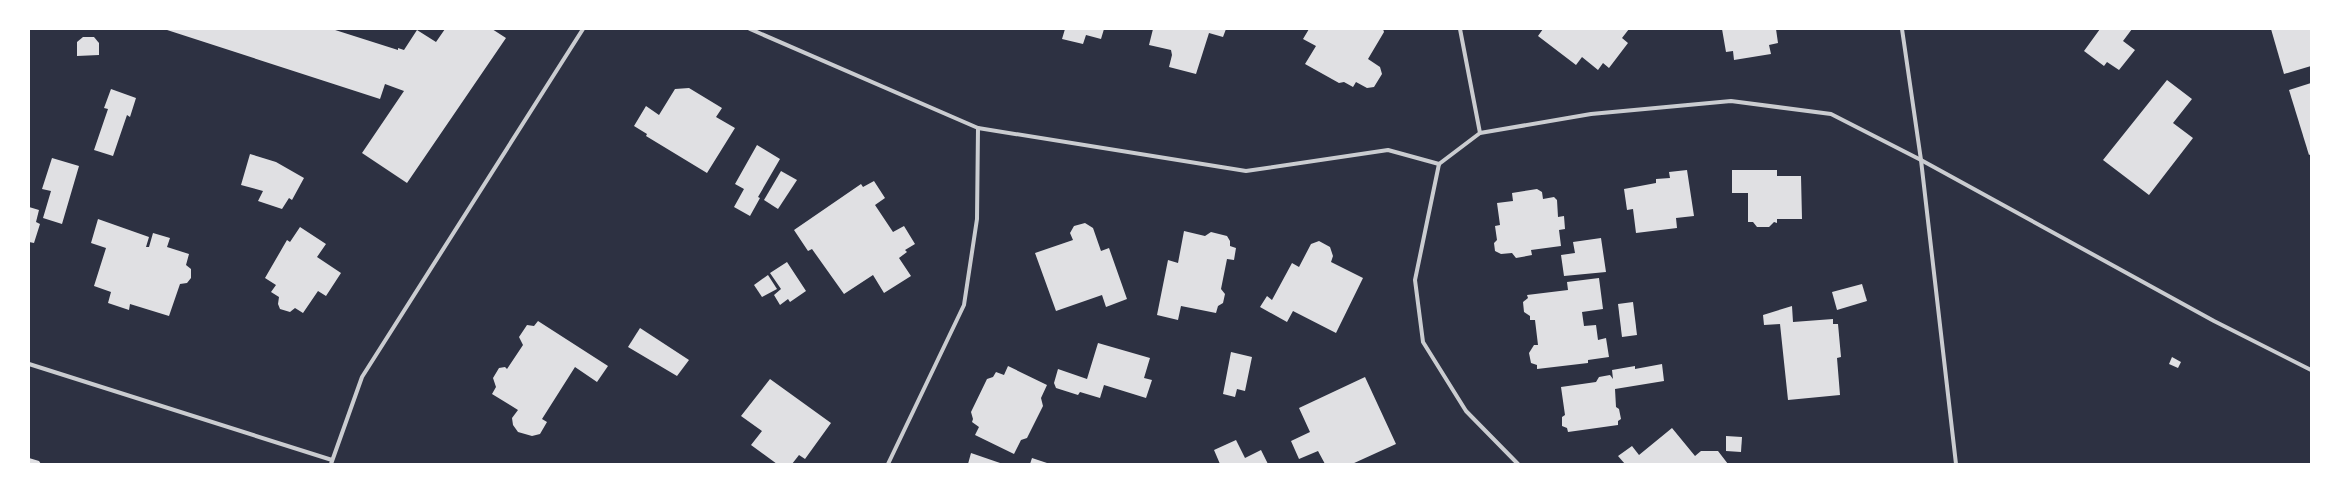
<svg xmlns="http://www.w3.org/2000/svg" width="2340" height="493" viewBox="0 0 2340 493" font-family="'Golos Text',sans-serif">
<rect width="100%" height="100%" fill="#2d3142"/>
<g fill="#e0e0e3">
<path d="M164 29H332L398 50V48L404 50 417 30 436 42 445 29H492L506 38 407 183 362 153 404 91 385 84 380 99Z"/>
<path d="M1065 29H1104L1101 39 1086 35 1083 44 1062 39Z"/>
<path d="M1153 29H1226L1223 37 1209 33 1196 74 1169 67 1172 55 1171 50 1149 45Z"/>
<path d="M1309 29H1383L1384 32 1368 59 1380 67 1382 74 1374 87 1367 88 1356 82 1353 87 1344 82 1339 83 1305 64 1316 46 1303 39Z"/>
<path d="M1543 29H1629L1622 38 1628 43 1609 68 1603 63 1598 70 1582 57 1576 65 1538 36Z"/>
<path d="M1722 29H1776L1778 43 1769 45 1771 54 1734 60 1733 51 1726 52Z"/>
<path d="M2100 29H2132L2123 41 2135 50 2119 70 2107 62 2104 66 2084 51Z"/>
<path d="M2271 29H2311V66L2284 74Z"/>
<path d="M83 37H94L99 43V55L77 56V42Z"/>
<path d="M2167 80 2192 99 2173 123 2193 138 2149 195 2103 160Z"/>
<path d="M2311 83V154L2309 155 2289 90Z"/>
<path d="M689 88 722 108 716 117 735 128 707 173 646 136 647 134 634 126 646 106 659 115 675 89Z"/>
<path d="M111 89 136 98 130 117 127 115 113 156 94 150 108 109 104 108Z"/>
<path d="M757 145 780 159 758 197 760 198 750 216 734 207 744 189 735 184Z"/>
<path d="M250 154 276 162 304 178 292 200 289 198 282 209 258 201 263 191 241 185Z"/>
<path d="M52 158 79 166 62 224 43 218 51 191 42 189Z"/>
<path d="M1687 170 1694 216 1676 218 1677 228 1636 233 1633 209 1627 210 1624 189 1656 183V179L1670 178 1669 172Z"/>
<path d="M1732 170H1777V176H1801L1802 219H1777V223L1774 222 1769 227H1757L1753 222H1748V193H1732Z"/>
<path d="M781 171 797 180 778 209 764 200Z"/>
<path d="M874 181 885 198 875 205 893 232 904 226 915 244 905 250 907 252 899 258 911 276 884 293 873 275 844 294 812 249 808 251 794 230 861 184 863 187Z"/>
<path d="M1537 189 1542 192 1543 199 1554 197 1557 200 1558 217 1564 216 1565 229 1559 230 1561 246 1531 250 1532 255 1516 258 1512 253 1501 254 1495 251 1494 243 1497 240 1495 226 1500 225 1497 203 1513 201 1512 193Z"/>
<path d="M29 207 39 210 36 222 40 224 34 243 29 242Z"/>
<path d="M98 219 149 237 146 247H149L153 233 170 238 167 247 189 254 186 265 191 269V278L187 283 180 284 169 316 130 304 129 310 108 303 111 292 94 286 106 248 91 243Z"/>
<path d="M1085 223 1093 228 1101 251 1109 248 1127 299 1106 307 1102 295 1056 311 1035 253 1073 240 1070 233 1074 226Z"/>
<path d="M300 227 326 244 317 257 341 273 326 296 318 291 303 313 295 308 290 312 280 309 278 304 279 297 271 292 276 285 265 278 287 240 290 242Z"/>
<path d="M1184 231 1205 236 1211 232 1227 236 1230 241V246L1236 248 1234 260 1227 259 1221 289 1225 294 1223 303 1218 306 1216 313 1181 306 1178 320 1157 315 1168 260 1178 263Z"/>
<path d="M1601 238 1606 272 1564 276 1561 255 1575 253 1573 242Z"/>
<path d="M1319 241 1330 247 1333 256 1331 262 1363 278 1336 333 1293 311 1287 322 1260 307 1267 296 1272 300 1292 263 1299 267 1311 244Z"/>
<path d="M787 262 806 291 790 302 788 299 780 305 774 295 781 289 770 273Z"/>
<path d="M768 275 777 289 762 297 754 285Z"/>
<path d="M1599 278 1603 309 1582 312 1584 326 1596 325 1598 340 1606 338 1609 357 1588 360V363L1537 369V365L1531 363 1529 353 1534 345H1538L1535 320H1530V316L1524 312 1523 302 1528 298 1527 295 1568 290 1567 282Z"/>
<path d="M1862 284 1867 301 1837 310 1832 292Z"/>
<path d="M1633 302 1637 335 1622 337 1618 304Z"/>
<path d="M1792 306 1793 322 1833 319V324H1838L1841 357 1837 358 1840 395 1788 400 1780 324 1764 325 1763 315Z"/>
<path d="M538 321 608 366 597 382 575 367 542 419 547 422 540 434 532 436 518 432 513 425 512 418 518 410 492 394 496 387 493 378 499 368 505 367 507 369 523 345 519 337 527 325 534 326Z"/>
<path d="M640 328 689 360 677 376 628 347Z"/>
<path d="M1098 343 1150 358 1144 378 1152 380 1146 398 1104 385 1100 398 1080 392 1078 395 1056 388 1054 383 1058 369 1087 379Z"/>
<path d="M1231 352 1252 357 1245 391 1237 389 1235 397 1223 394Z"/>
<path d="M2172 357 2181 362 2178 368 2169 364Z"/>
<path d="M1662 364 1664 381 1615 389 1616 407 1619 409 1621 419 1618 421V425L1568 432 1567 428 1562 426V417L1565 415 1561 387 1596 382 1599 377 1610 375 1613 379 1612 370 1635 366V369Z"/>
<path d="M1008 366 1047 385 1041 398 1043 406 1027 438 1021 440 1014 454 975 435 979 427 972 422 973 419 971 412 987 379 993 377 996 372 1004 375Z"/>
<path d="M1365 377 1396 444 1352 464H1325L1318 451 1299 459 1291 441 1310 432 1299 408Z"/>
<path d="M770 379 831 423 805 459 799 455 792 464H777L751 445 762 431 741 416Z"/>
<path d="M1672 428 1695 456 1701 451H1718L1728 464H1625L1618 456 1632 446 1639 455Z"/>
<path d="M1726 436 1742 437 1741 452 1726 451Z"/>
<path d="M1236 440 1245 458 1261 450 1268 464H1220L1214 450Z"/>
<path d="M971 453 1003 464H968Z"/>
<path d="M29 458 39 461 41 464H29Z"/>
<path d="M1032 458 1050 464H1030Z"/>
</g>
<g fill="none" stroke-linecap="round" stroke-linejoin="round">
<g stroke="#caccd0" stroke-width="4">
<path d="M750 29 978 128 1246 171 1388 150 1439 164"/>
<path d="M1460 29 1480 133"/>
<path d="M1902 29 1921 160 1956 464"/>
<path d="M1439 164 1480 133 1591 114 1731 101 1831 114 1921 160 2214 321 2311 370"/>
<path d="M1439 164 1415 280 1423 342 1466 411 1518 464"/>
<path d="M29 364 332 460"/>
<path d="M331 464 362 377 583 29"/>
<path d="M888 464 964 305 977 219 978 128"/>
</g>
</g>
<rect width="2340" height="493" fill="none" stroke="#ffffff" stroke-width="60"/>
</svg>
